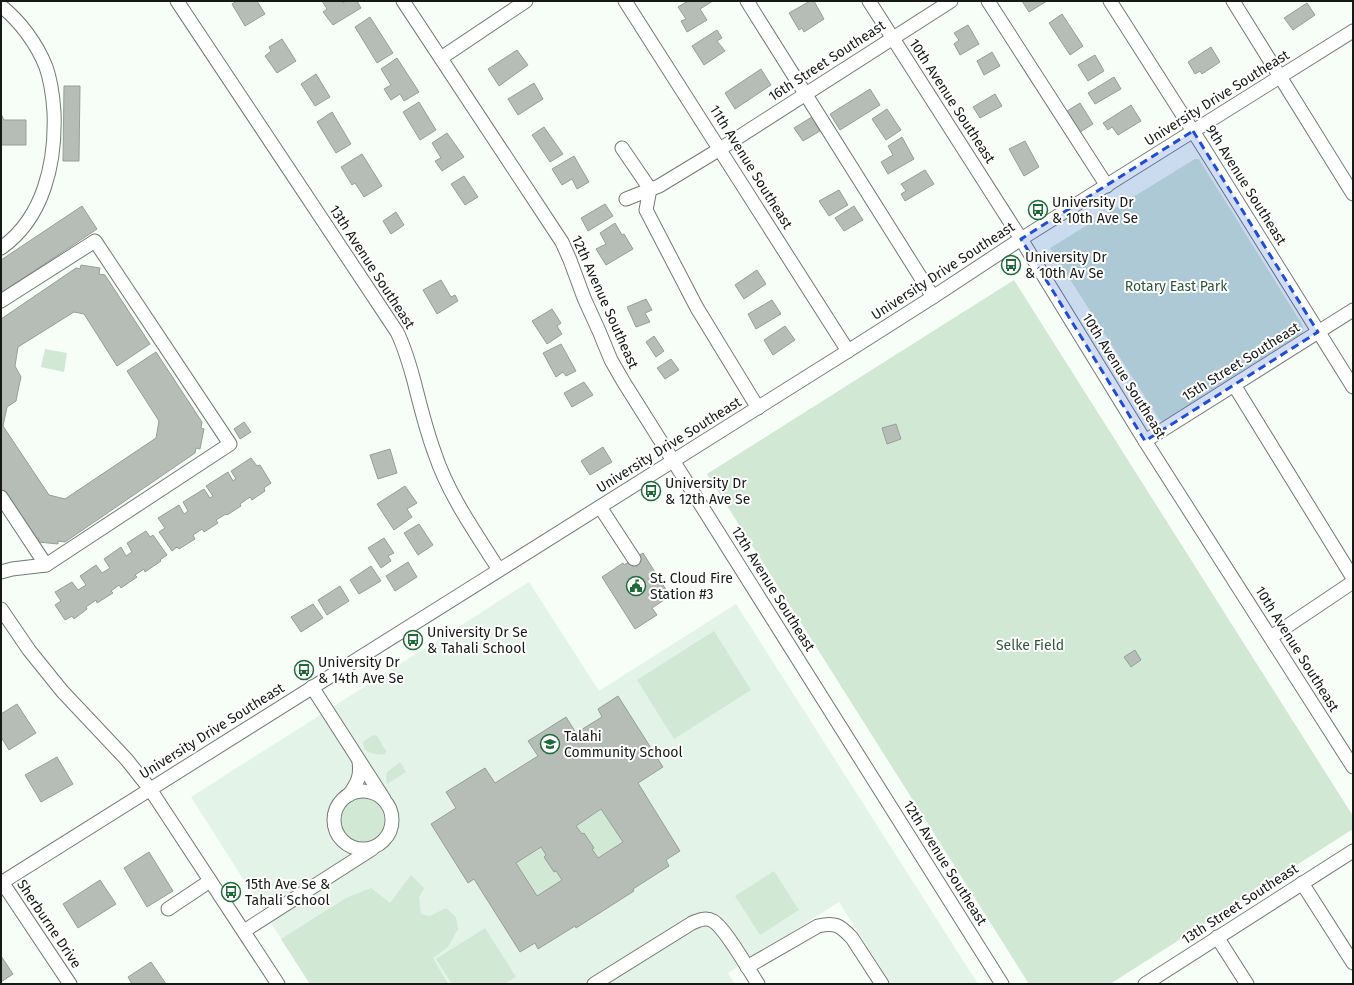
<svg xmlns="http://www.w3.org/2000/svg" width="1354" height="985" viewBox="0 0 1354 985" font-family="'Fira Sans',sans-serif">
<rect width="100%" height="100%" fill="#f6fef7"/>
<path fill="#e4f3e7" d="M529 582 599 691 736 604 978 984H891L839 902 728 973 735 984H310L191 797Z"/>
<g fill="#d1e8d5">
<path d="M1195 159H1199L1300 321C1304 327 1305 330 1300 337L1163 422 1159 419 1050 248Z"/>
<path d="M1014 280 1353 816V829L1110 984H1029L707 474Z"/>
<path d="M45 349 67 353 64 372 41 367Z"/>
<path d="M714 631 751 690 674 739 637 680Z"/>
<path d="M373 735 377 736 386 751 385 754C377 756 362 753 363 742Z"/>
<path d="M399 763H401L406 772 387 784 386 778 387 772Z"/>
<circle cx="362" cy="820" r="22"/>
<path d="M601 809 623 842 598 858 592 849 593 848 584 833 582 834 576 826Z"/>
<path d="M541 847 554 872 556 871 562 880 537 896 516 863Z"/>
<path d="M774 871 799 910 760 935 735 896Z"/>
<path d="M411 875 424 888 419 897 421 914 430 916 446 908 456 917 458 929 448 947 433 958 448 984H310L281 939 346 898 371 888 390 903Z"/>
<path d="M485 928 516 977 504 984H452L436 959Z"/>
</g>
<g fill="#b5bdb6" stroke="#979f99" fill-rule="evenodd">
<path d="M237 1H257L265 14 245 26 232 4Z"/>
<path d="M322 1H342L343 3 346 1H357L361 8 333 25 323 12 327 9Z"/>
<path d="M688 1H713L700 9 707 20 687 32 681 21 686 19 678 7Z"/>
<path d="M810 1H814L824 19 804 32 802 28 799 30 789 13Z"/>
<path d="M1022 1H1047L1029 12Z"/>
<path d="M1307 3 1315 15 1293 30 1284 18Z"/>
<path d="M1062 14 1083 46 1070 55 1049 23Z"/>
<path d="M370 17 393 53 377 63 355 27Z"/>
<path d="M968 25 979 44 960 55 954 44 959 40 954 33Z"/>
<path d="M717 30 722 38 717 41 725 51 704 65 692 46Z"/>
<path d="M282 39 296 61 277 73 265 56 271 51 269 47Z"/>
<path d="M1211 47 1220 62 1202 74 1200 71 1195 74 1188 62Z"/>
<path d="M517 50 528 65 499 86 488 69Z"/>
<path d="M992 52 1000 66 984 75 977 61Z"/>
<path d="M1095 55 1104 71 1088 81 1078 65Z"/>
<path d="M397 58 419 92 404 101 400 94 391 100 384 89 391 85 381 69Z"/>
<path d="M761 69 771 85 735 109 725 93Z"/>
<path d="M316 74 330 97 315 106 301 84Z"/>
<path d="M1114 77 1121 89 1095 104 1088 93Z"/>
<path d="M534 83 543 99 518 115 508 99Z"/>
<path d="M64 86H80L79 161H63Z"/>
<path d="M870 89 880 105 840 130 830 114Z"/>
<path d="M995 94 1002 106 980 118 973 107Z"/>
<path d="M419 102 436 130 420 140 403 112Z"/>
<path d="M1080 103 1093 124 1077 134 1064 113Z"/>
<path d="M1131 105 1141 121 1118 135 1112 127 1108 130 1103 123Z"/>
<path d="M887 109 901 130 886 140 872 119Z"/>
<path d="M332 112 351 144 336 153 317 122Z"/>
<path d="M1 114 4 120H26V145H1Z"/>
<path d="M812 117 820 131 803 141 794 128Z"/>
<path d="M544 127 563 154 550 162 532 135Z"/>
<path d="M447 133 464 157 442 171 435 161 441 158 432 143Z"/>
<path d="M902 137 914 159 888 174 881 162 893 155 888 146Z"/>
<path d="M1025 141 1039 167 1024 176 1009 149Z"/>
<path d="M362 154 382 186 364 197 355 183 352 185 341 167Z"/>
<path d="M574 156 589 182 577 189 572 179 562 185 552 169Z"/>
<path d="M925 170 934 184 905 201 901 194 906 191 901 184Z"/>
<path d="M464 176 478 197 465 205 451 184Z"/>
<path d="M839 190 848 205 829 216 819 201Z"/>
<path d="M605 204 613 216 588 231 581 218Z"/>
<path d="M82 206 97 229 1 293V260Z"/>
<path d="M854 206 863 220 844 231 835 218Z"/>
<path d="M396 212 404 225 391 234 383 221Z"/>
<path d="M615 223 622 235 624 234 633 249 606 265 596 249 606 244 600 233Z"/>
<path d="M81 265 100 268 99 274 105 275 150 344 117 366 84 314 74 312 18 347 15 366 21 377 19 386 16 401 7 407 3 426 49 495 65 499 156 438 159 421 127 371 156 352 202 422 201 428 204 429 200 449 196 448 195 453 65 542 58 541V544L38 542 39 538 32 537 1 489V319L76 268 80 269Z"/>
<path d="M757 270 766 284 744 299 735 285Z"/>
<path d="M441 280 451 297 455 295 458 301 437 314 423 290Z"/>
<path d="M646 299 652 310 645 313 650 322 636 327 627 307Z"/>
<path d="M772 300 781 314 756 329 748 314Z"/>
<path d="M552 309 561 323 557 326 562 334 547 344 532 321Z"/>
<path d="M785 326 795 340 773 355 764 340Z"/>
<path d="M654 336 664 351 656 357 646 342Z"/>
<path d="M561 344 576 371 566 376 563 372 556 377 543 353Z"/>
<path d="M671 359 679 370 665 379 657 368Z"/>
<path d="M584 382 593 395 572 407 564 393Z"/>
<path d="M244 422 251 432 240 439 234 429Z"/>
<path d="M896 424 901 439 887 444 882 428Z"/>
<path d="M603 447 612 462 590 475 581 461Z"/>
<path d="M390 449 397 473 378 479 370 455Z"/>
<path d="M251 458 257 466 260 465 271 483 264 488 265 491 252 500 250 497 240 504 241 506 227 515 226 514 216 520 218 523 204 532 202 529 193 535 195 539 179 549 177 547 172 551 159 532 165 528 158 518 179 505 184 514 188 511 183 502 204 489 210 498 213 496 206 486 228 472 233 481 236 479 231 471Z"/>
<path d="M405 486 417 503 407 509 412 517 394 530 377 504Z"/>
<path d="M419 524 433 545 418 555 404 533Z"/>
<path d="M146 531 150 537 153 535 167 555 160 560 161 561 145 572 144 569 135 575 137 577 121 588 119 585 111 591 113 593 97 603 96 600 86 607 87 609 74 619 72 616 65 620 55 605 61 601 55 592 72 582 78 590 86 585 80 576 96 565 102 573 110 568 104 559 121 547 126 556 132 552 127 543Z"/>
<path d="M384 538 394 553 388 556 391 561 381 568 368 548Z"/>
<path d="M643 553 670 596 652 608 657 615 635 629 602 577 623 563 624 565Z"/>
<path d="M408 562 417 577 395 591 386 576Z"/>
<path d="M371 566 381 581 359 594 350 580Z"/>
<path d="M340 586 349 601 327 615 318 600Z"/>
<path d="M313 604 323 618 301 632 291 617Z"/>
<path d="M1135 650 1141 660 1131 667 1124 657Z"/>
<path d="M618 696 663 767 638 783 680 851 666 860 669 866 633 889 634 891 576 928 575 926 538 949 535 943 520 952 474 879 468 883 431 824 456 808 446 792 485 768 495 783 538 756 528 741 566 717 576 733 602 717 598 709ZM601 809 623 842 598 858 592 849 594 848 584 833 582 834 576 826ZM541 847 546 855 544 857 554 872 556 871 562 880 537 896 516 863Z"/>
<path d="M17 704 36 733 9 750 1 737V714Z"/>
<path d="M57 757 73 784 41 802 25 775Z"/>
<path d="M149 852 173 891 147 907 124 868Z"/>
<path d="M100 880 116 904 78 928 63 904Z"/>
<path d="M1 956 13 974 1 982Z"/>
<path d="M151 962 166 984H132L128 977Z"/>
</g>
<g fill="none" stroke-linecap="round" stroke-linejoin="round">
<defs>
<g id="minor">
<path d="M177 1 397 332C405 348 409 363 414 381 420 405 426 430 435 454 449 496 476 533 499 570"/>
<path d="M403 1 562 242 570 260 584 298 599 331 611 360 623 381 1002 984"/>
<path d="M625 1 848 351"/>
<path d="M747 1 933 297"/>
<path d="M869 1 1021 239 1145 441 1353 767"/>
<path d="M988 1 1107 186"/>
<path d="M1110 1 1205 150 1353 387"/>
<path d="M1233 1 1353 194"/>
<path d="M1 6C20 21 37 44 46 67 51 81 53 97 54 112 56 162 44 218 1 248"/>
<path d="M441 58 526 1"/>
<path d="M622 148 650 189 646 210 697 308 758 408"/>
<path d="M626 199 659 186 720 149 951 1"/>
<path d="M1 301 95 241 230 444 46 565 12 569 1 572"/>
<path d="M1234 385 1353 578"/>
<path d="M1145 441 1353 310"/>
<path d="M1 497 46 565"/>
<path d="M600 507 634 559"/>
<path d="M1 609 29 650 62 691 127 760 150 789 278 984"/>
<path d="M1271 637 1353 582"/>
<path d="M312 687 384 799"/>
<circle cx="363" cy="820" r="29"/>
<path d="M349 795C358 782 361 776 359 761"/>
<path d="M2 882 70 984"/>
<path d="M1 883 848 351 933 297 1021 239 1353 31"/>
<path d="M1302 883 1353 963"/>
<path d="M168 909 210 881"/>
<path d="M244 931 372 849"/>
<path d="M1217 937 1247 984"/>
<path d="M747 967 818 926C835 922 840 925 852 938L882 984"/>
<path d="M594 984 692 923C699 920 706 917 713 921 725 928 749 970 758 984"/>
<path d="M1145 984 1353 851"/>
</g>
</defs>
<use href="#minor" stroke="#747b75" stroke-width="15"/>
<use href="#minor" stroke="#fff" stroke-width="13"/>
</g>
<path fill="#1d4ed8" fill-opacity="0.2" stroke="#1d4ed8" stroke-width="3" stroke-dasharray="8 5" stroke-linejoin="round" d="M1193 131 1318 332 1145 441 1021 239Z"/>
<defs>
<symbol id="bus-ring" viewBox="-11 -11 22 22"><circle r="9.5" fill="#fff" stroke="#1e6a38" stroke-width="1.5"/><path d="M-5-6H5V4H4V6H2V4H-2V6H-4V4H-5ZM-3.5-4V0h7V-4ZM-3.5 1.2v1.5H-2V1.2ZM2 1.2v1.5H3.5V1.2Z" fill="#1e6a38"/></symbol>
<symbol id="civic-ring" viewBox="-11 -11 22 22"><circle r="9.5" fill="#fff" stroke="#1e6a38" stroke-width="1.5"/><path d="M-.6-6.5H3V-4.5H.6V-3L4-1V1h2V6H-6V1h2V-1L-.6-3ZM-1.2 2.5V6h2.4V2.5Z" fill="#1e6a38"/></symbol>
<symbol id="school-ring" viewBox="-11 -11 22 22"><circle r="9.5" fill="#fff" stroke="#1e6a38" stroke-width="1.5"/><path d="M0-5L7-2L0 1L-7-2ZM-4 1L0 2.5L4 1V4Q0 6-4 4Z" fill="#1e6a38"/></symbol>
</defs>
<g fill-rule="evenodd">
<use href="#bus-ring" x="1027" y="199" width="22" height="22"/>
<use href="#bus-ring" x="1000" y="254" width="22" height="22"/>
<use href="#bus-ring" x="640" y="480" width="22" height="22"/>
<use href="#civic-ring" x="625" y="575" width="22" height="22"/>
<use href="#bus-ring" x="402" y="629" width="22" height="22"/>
<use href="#bus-ring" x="293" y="659" width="22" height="22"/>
<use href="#school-ring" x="539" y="733" width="22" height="22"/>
<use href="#bus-ring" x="220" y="881" width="22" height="22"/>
</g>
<g text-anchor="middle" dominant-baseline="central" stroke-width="4" stroke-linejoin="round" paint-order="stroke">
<g font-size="14" fill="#161916" stroke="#fff">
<text transform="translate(827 61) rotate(-33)">16th Street Southeast</text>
<text transform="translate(1217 98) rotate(-32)">University Drive Southeast</text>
<text transform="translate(952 101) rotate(57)">10th Avenue Southeast</text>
<text transform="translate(751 167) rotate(58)">11th Avenue Southeast</text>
<text transform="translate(1246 185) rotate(58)">9th Avenue Southeast</text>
<text transform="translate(372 267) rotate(57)">13th Avenue Southeast</text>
<text transform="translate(943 271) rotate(-33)">University Drive Southeast</text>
<text transform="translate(605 302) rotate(66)">12th Avenue Southeast</text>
<text transform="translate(1241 362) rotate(-32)">15th Street Southeast</text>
<text transform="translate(1124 376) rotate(58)">10th Avenue Southeast</text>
<text transform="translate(669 445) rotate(-32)">University Drive Southeast</text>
<text transform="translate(773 589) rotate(58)">12th Avenue Southeast</text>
<text transform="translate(1297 649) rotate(58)">10th Avenue Southeast</text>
<text transform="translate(212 731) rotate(-32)">University Drive Southeast</text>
<text transform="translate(945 863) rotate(58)">12th Avenue Southeast</text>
<text transform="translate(1240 904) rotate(-33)">13th Street Southeast</text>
<text transform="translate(49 924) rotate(56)">Sherburne Drive</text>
</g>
<g font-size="14" fill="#161916" stroke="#fff" text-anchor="start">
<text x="1052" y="202">University Dr<tspan x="1052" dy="16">&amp; 10th Ave Se</tspan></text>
<text x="1025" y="257">University Dr<tspan x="1025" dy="16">&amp; 10th Av Se</tspan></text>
<text x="665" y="483">University Dr<tspan x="665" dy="16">&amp; 12th Ave Se</tspan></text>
<text x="650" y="578">St. Cloud Fire<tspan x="650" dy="16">Station #3</tspan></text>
<text x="427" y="632">University Dr Se<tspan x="427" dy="16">&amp; Tahali School</tspan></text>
<text x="318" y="662">University Dr<tspan x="318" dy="16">&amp; 14th Ave Se</tspan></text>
<text x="564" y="736">Talahi<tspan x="564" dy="16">Community School</tspan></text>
<text x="245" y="884">15th Ave Se &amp;<tspan x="245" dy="16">Tahali School</tspan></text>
</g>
<g font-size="14" fill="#2d5738" stroke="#fff">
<text x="1176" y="286">Rotary East Park</text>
<text x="1030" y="645">Selke Field</text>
</g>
</g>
<rect width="1354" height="985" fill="none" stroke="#161916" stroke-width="4"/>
</svg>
